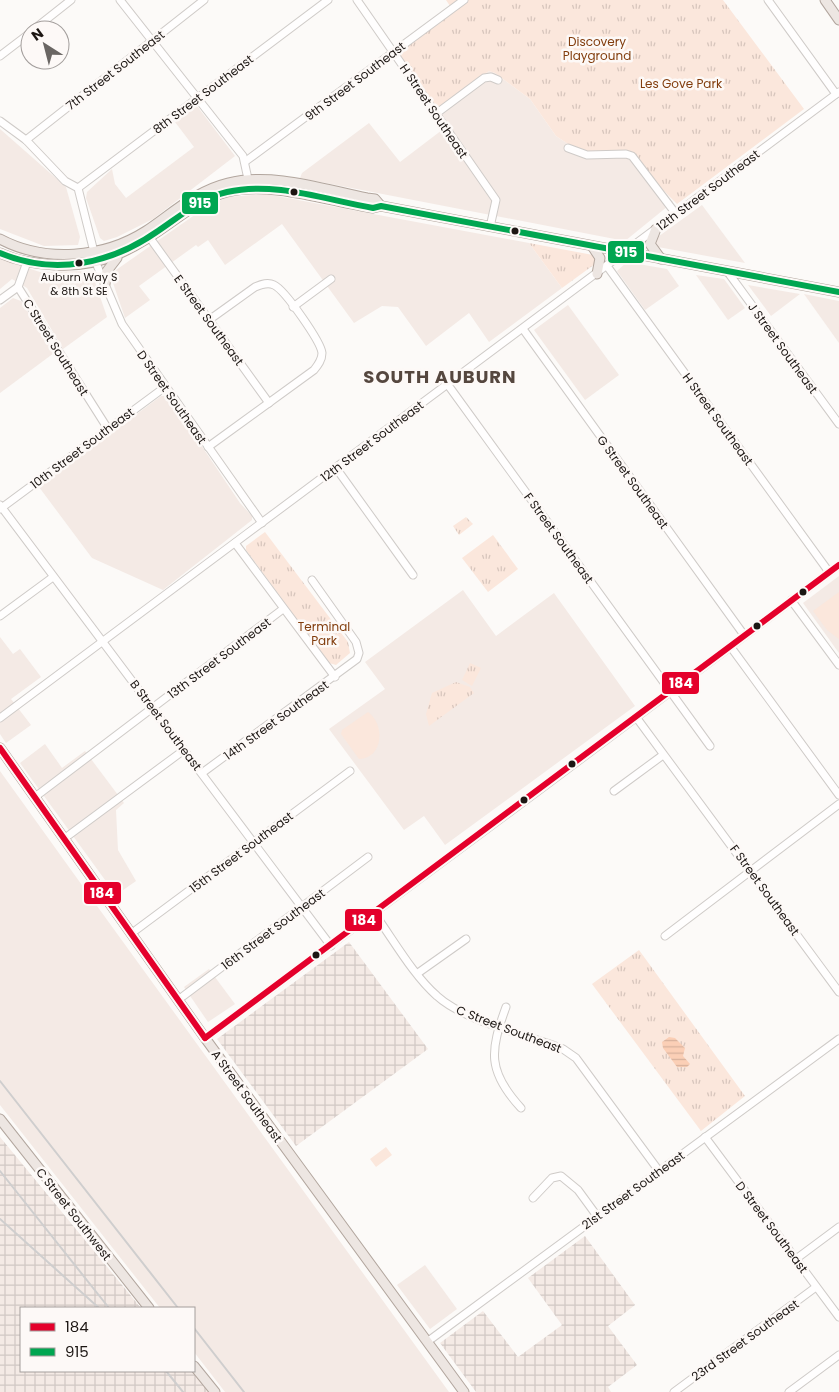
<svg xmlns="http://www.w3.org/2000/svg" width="839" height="1392" viewBox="0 0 839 1392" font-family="Poppins,sans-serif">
<defs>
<pattern id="industrial-grid" width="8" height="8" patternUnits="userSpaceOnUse" patternTransform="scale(1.25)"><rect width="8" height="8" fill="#f4eae5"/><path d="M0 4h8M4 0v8" fill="none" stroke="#d1c8c4"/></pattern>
<pattern id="grass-tufts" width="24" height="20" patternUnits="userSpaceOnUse" patternTransform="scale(1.25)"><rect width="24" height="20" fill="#fbe7dc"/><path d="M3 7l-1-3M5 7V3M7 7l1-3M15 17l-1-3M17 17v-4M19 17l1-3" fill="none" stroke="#d7c5bc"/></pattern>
<pattern id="water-rules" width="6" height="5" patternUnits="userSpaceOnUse" patternTransform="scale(1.25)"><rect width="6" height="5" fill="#fbcfb6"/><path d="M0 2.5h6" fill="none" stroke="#d7b19c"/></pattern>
</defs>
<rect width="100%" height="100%" fill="#fcfaf8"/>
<g fill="#f4eae5">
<path d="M489 71 495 73 530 99 556 136 568 144 627 150 636 154 654 180 673 202 625 241 300 178 302 173 369 123 400 162 442 130 435 120 439 117 435 110Z"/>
<path d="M197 106 235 156 153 219 117 237 104 241 100 238 86 198 87 192 112 169 115 184 126 198 194 147 175 122Z"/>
<path d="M0 129 66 187 80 237 78 245 44 246 0 229Z"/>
<path d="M266 194 529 243 562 288 489 342 469 313 426 346 398 307 382 306 354 323 282 224 225 265 208 240 198 247 196 245 139 286 150 300 125 318 112 280 116 270 206 207 228 197Z"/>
<path d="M702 205 745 263 658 247 655 244V239Z"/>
<path d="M0 259 40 272 89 271 92 273 107 317 63 349 27 288 12 279 0 289Z"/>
<path d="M627 262 667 269 679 286 645 310 617 271Z"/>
<path d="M696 275 724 279 745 308 728 320Z"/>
<path d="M748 285 800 294 771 316Z"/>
<path d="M804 294 839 301V343Z"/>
<path d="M13 298 21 301 54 353 0 393V308Z"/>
<path d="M568 305 619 375 585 400 534 330Z"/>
<path d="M161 396H165L175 408 176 412 194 439 199 442 240 503 252 516V520L163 590 92 558 39 487Z"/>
<path d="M839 576V653L803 603Z"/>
<path d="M463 590 496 636 554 593 635 706 445 845 424 816 404 830 329 729 385 689 365 662Z"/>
<path d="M0 637 13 654 20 649 41 677 11 699 31 725 6 743 0 734Z"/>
<path d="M45 744 62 768 85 751 124 803 116 810 118 850 136 881 116 895 20 763Z"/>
<path d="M0 771 84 888 449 1392H225L194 1352V1308H160L0 1105Z"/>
<path d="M209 969 235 1004 208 1022 184 987Z"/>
<path d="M425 1265 457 1309 430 1329 397 1285Z"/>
</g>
<g fill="url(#industrial-grid)">
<path d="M349 942 428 1049 296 1146 217 1039Z"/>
<path d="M0 1137 141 1308H21V1371H193L210 1392H0Z"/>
<path d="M585 1236 635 1305 608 1326 637 1365 608 1387 611 1392H476L440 1343 483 1311 518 1357 562 1325 528 1278Z"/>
</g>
<g fill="url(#grass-tufts)">
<path d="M446 0H723L804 109 677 204 654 181 636 154 622 150 615 153 588 152 568 144 556 136 530 99 495 73 489 71 435 110 394 52 452 9Z"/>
<path d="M529 243 593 255 596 259 595 264 562 288Z"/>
<path d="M466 517 473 524 459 535 453 526Z"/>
<path d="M265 532 348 642 350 653 336 665 329 663 246 550V546Z"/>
<path d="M493 535 518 569 488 592 462 558Z"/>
<path d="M470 663 481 668 472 686 462 680Z"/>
<path d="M456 682 470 687 474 693 429 726 426 714 432 693Z"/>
<path d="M639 950 745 1096 701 1131 592 984Z"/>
</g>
<g fill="#fbe7dc">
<path d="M839 592V639L827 630 813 611Z"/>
<path d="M368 712C385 724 384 758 359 759L341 734 342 730Z"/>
<path d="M386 1147 392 1155 376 1167 370 1159Z"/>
</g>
<path fill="url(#water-rules)" d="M669 1037 675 1038 685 1048 683 1056 690 1064 687 1067H677L663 1048 662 1042Z"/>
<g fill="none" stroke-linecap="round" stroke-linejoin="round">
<defs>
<g id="minor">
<path d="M120 0 243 156 248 179"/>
<path d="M357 0 496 200 490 227"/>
<path d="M768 0 836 94"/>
<path d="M33 30 71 0"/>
<path d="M0 56 30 33"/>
<path d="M437 113 484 78 491 77 498 80"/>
<path d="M0 121 26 140 65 181 78 188 94 252"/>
<path d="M26 140 204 0"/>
<path d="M568 148 587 155 626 154 632 156 676 214"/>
<path d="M246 161 464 0"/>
<path d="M78 188 328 0"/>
<path d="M150 238 269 403"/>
<path d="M27 262 18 287 108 429"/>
<path d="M96 263 122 324 262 523"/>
<path d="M607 266 829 572"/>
<path d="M727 271 839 424"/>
<path d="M0 300 18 287"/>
<path d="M293 307 331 279"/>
<path d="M523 329 744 635"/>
<path d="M448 385 710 746"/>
<path d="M208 447 314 370C318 365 322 360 322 353 321 342 285 290 274 285 268 282 262 284 255 287L209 320"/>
<path d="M336 468 413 575"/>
<path d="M0 505 331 946"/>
<path d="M0 509 165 387"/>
<path d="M235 543 335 677"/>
<path d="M791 600 839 665"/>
<path d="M0 616 53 577"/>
<path d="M730 646 839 795"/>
<path d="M636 717 839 992"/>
<path d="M0 718 839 92"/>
<path d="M202 773 357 659 359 653 356 642 312 580"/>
<path d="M614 791 663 755"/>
<path d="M35 797 283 609"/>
<path d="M65 838 184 750"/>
<path d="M374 913C393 939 413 975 437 996 464 1021 528 1035 563 1049L576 1058 659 1171"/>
<path d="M132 933 350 771"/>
<path d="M665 936 839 804"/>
<path d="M418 973 466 939"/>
<path d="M178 1000 368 857"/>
<path d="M506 1007C490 1051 487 1071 521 1108"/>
<path d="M205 1038 537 792 839 565"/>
<path d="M705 1137 839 1317"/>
<path d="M533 1198 552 1178 561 1176 578 1190 597 1216"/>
<path d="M796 1259 839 1227"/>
<path d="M427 1342 839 1039"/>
<path d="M674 1392 816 1287"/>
<path d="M789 1392 839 1355"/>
</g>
<g id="major">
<path d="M825 0 839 20"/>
<path d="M656 229 650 244 661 259"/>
<path d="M0 239C45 263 104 258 146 231 173 213 195 191 228 183 273 172 322 189 367 198L375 199 381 206"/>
<path d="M592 246 600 258 597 274"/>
<path d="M0 253C17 261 36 264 55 265 101 268 134 249 170 223 188 210 205 198 227 192 271 181 328 201 373 208L381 206 839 292"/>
<path d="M105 284 107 271 117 258"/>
<path d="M0 748 205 1038 464 1392"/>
<path d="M0 1119 149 1308"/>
<path d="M194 1366 215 1392"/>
</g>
</defs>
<use href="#minor" stroke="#cfcbc8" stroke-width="9"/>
<use href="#major" stroke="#b2a69e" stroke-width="11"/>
<use href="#minor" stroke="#fffefe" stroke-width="7"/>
<use href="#major" stroke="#ede6e2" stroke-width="9"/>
<g stroke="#cfcece" stroke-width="2">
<path d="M0 1081 178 1308"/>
<path d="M0 1171 109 1308"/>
<path d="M0 1219 99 1308"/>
<path d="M194 1328 244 1392"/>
<path d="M166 1371 183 1392"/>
</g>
<defs>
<g id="bus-1">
<path d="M0 748 205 1038"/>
<path d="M205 1038 839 565"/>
</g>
<path id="bus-2" d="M0 253C54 276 111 264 158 231 179 217 201 198 227 192 274 181 326 200 373 208L381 206 839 292"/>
</defs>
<use href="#bus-1" stroke="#fdf9f7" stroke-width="10"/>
<use href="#bus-2" stroke="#fdf9f7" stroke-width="10"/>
<use href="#bus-1" stroke="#e4002b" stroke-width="6"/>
<use href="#bus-2" stroke="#00a651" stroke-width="6"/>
</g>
<g fill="#1c1613" stroke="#fdf9f7" stroke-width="2">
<circle cx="294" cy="192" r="4.5"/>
<circle cx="515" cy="231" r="4.5"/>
<circle cx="79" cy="263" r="4.5"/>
<circle cx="803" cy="592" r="4.5"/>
<circle cx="757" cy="626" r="4.5"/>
<circle cx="572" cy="764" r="4.5"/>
<circle cx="524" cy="800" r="4.5"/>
<circle cx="316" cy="955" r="4.5"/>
</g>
<g text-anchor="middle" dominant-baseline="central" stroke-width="5" stroke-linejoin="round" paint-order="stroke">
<g font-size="11" fill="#1c1613" stroke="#fdf9f7">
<text x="79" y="277">Auburn Way S<tspan x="79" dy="14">&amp; 8th St SE</tspan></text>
</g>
<g font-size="12" fill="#823d0d" stroke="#fdf9f7">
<text x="597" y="41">Discovery<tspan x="597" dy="14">Playground</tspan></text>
<text x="681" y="83">Les Gove Park</text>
<text x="324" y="626">Terminal<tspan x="324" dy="14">Park</tspan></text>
</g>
<g font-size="12" fill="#1c1613" stroke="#fdf9f7">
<text transform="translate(115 70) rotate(-38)">7th Street Southeast</text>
<text transform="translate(355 81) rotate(-37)">9th Street Southeast</text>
<text transform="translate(203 94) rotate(-37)">8th Street Southeast</text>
<text transform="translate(434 111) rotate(56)">H Street Southeast</text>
<text transform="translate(708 190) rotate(-37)">12th Street Southeast</text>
<text transform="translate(209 320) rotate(54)">E Street Southeast</text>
<text transform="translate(56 347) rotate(58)">C Street Southeast</text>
<text transform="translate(783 348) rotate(54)">J Street Southeast</text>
<text transform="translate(172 397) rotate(55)">D Street Southeast</text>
<text transform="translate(718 419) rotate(54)">H Street Southeast</text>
<text transform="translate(372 441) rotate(-37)">12th Street Southeast</text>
<text transform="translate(82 448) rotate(-37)">10th Street Southeast</text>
<text transform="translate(633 482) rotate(54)">G Street Southeast</text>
<text transform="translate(559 538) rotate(54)">F Street Southeast</text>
<text transform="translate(219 658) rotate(-37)">13th Street Southeast</text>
<text transform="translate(276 720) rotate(-36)">14th Street Southeast</text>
<text transform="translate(166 725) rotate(53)">B Street Southeast</text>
<text transform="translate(241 852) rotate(-37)">15th Street Southeast</text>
<text transform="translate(765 890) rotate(54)">F Street Southeast</text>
<text transform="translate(273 929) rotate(-37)">16th Street Southeast</text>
<text transform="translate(509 1029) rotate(21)">C Street Southeast</text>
<text transform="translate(247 1096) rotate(54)">A Street Southeast</text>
<text transform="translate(633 1190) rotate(-36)">21st Street Southeast</text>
<text transform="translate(74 1214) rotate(52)">C Street Southwest</text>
<text transform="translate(772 1227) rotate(53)">D Street Southeast</text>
<text transform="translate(745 1340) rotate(-36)">23rd Street Southeast</text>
</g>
<g font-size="18" font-weight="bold" letter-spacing="1" fill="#55473f" stroke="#fdf9f7">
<text x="440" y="376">SOUTH AUBURN</text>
</g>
</g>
<g stroke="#fdf9f7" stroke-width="2">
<rect x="181" y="191" width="38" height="24" rx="5" fill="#00a651"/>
<rect x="607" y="240" width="38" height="24" rx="5" fill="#00a651"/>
<rect x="661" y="671" width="39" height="24" rx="5" fill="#e4002b"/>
<rect x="83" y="881" width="39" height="24" rx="5" fill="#e4002b"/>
<rect x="344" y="908" width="39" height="24" rx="5" fill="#e4002b"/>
</g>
<g font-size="14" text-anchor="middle" font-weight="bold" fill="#fff">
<text x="200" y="208">915</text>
<text x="626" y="257">915</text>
<text x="681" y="688">184</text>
<text x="102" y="898">184</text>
<text x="364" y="925">184</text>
</g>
<rect x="20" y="1307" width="175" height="65" fill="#fdf9f7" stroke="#a39e9c"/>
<rect x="30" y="1323" width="25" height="8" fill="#e4002b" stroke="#a39e9c"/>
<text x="65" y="1332" font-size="15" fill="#1c1613">184</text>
<rect x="30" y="1348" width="25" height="8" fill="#00a651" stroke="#a39e9c"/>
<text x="65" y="1357" font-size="15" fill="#1c1613">915</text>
<g transform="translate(45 45) rotate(324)"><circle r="24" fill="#fdf9f7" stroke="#a39e9c"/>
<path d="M0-4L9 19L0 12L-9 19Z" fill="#6a6663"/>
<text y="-8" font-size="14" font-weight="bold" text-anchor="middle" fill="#1c1613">N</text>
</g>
</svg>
